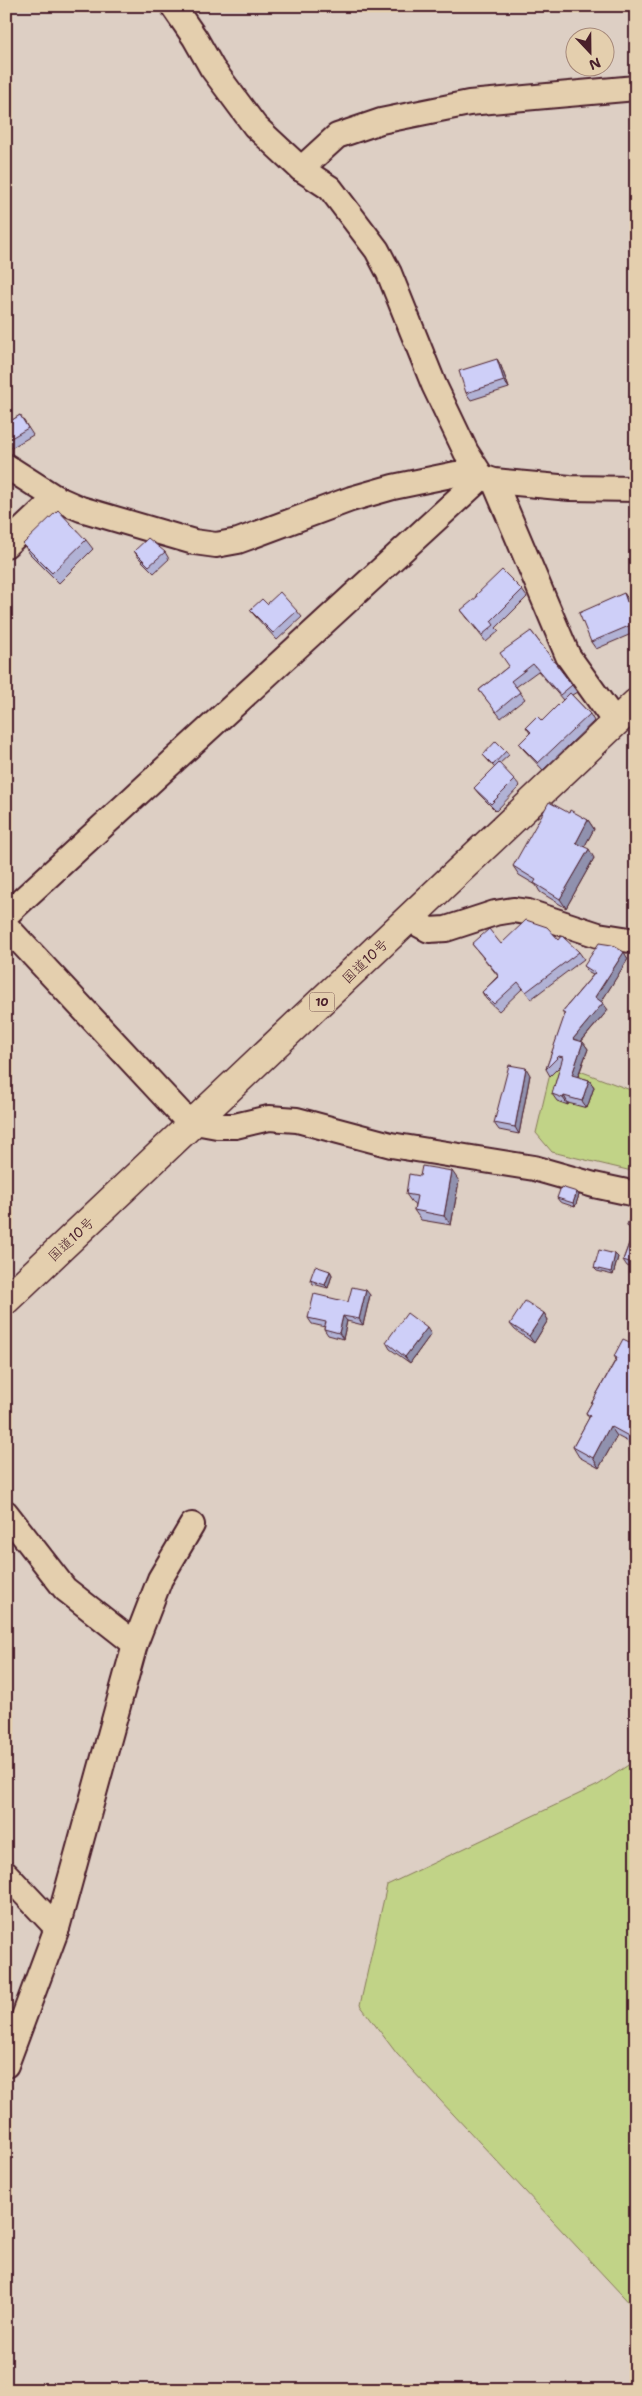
<svg xmlns="http://www.w3.org/2000/svg" width="642" height="2396" viewBox="0 0 642 2396" font-family="'Shantell Sans','Klee One',sans-serif">
<rect width="100%" height="100%" fill="#ddcfc4"/>
<filter id="ink" filterUnits="userSpaceOnUse"><feTurbulence type="fractalNoise" baseFrequency=".02" numOctaves="2"/><feDisplacementMap in="SourceGraphic" scale="10" xChannelSelector="R" yChannelSelector="G"/><feConvolveMatrix kernelMatrix="1 2 1 2 8 2 1 2 1" color-interpolation-filters="sRGB"/></filter>
<g filter="url(#ink)">
<g fill="#c1d387" stroke="#867959">
<path d="M553 1061 636 1092V1172L552 1152 536 1133Z"/>
<path d="M636 1760V2310L397 2054 360 2005 387 1885 598 1785Z"/>
</g>
<g fill="none" stroke-linecap="round" stroke-linejoin="round">
<defs>
<g id="minor">
<path d="M173 6 195 38 212 68 255 126 301 169 330 188 377 250 389 273 434 385 466 452 482 477"/>
<path d="M301 169 337 136 381 121 469 103 636 88"/>
<path d="M6 466 56 498 81 509 194 542 216 545 238 541 351 499 393 487 456 474 482 477 494 481 570 488 636 489"/>
<path d="M494 481 568 656 616 723"/>
<path d="M6 545 56 498"/>
<path d="M6 915 482 477"/>
<path d="M409 919 429 930 446 929 495 913 513 910 528 912 598 935 636 941"/>
<path d="M6 926 181 1114 195 1122 217 1126H235L269 1118 297 1120 391 1145 534 1168 594 1185 636 1194"/>
<path d="M6 1513 65 1589 135 1644"/>
<path d="M6 1874 57 1928"/>
<path d="M6 2065 57 1928 135 1644 160 1579 192 1525"/>
</g>
<path id="highway" d="M6 1300 636 703"/>
</defs>
<use href="#minor" stroke="#4a1f2b" stroke-width="28"/>
<use href="#highway" stroke="#4a1f2b" stroke-width="31"/>
<use href="#minor" stroke="#e4cfae" stroke-width="24"/>
<use href="#highway" stroke="#e4cfae" stroke-width="28"/>
</g>
<g fill="#b1b2d5" stroke="#4a1f2b">
<path d="M497 359 501 366 509 388 471 400 466 393Z"/>
<path d="M20 415 33 435 6 451V424Z"/>
<path d="M86 540 93 549 59 583 30 554 23 544Z"/>
<path d="M134 551 165 552 169 559 154 573 139 558Z"/>
<path d="M522 590 527 597 496 628 499 631 486 642 461 610Z"/>
<path d="M624 593 629 602 636 599V632L596 649 591 642Z"/>
<path d="M267 604 297 611 302 617 277 640 255 616 250 610Z"/>
<path d="M531 631 577 692 572 695 590 714 594 721 543 770 524 750 519 744 530 733 526 727 542 721 563 700 538 671 516 687 525 699 501 718 479 690 509 666Z"/>
<path d="M506 751 509 755 499 764 515 780 520 786 496 811 479 794 474 788 495 768 483 755Z"/>
<path d="M569 813 588 820 594 829 584 847 594 858 566 908 540 892 536 885 519 875 513 866Z"/>
<path d="M559 940 579 952 584 959 531 999 523 988 499 1011 486 999 482 992 498 976 472 944H501Z"/>
<path d="M628 959 601 1002 608 1010 581 1042H583L588 1049 578 1077 589 1080 594 1087 587 1108 568 1103V1105L557 1101 552 1094 561 1065 550 1076 546 1069 565 1016 562 1012 593 975 589 973 584 966Z"/>
<path d="M530 1075 519 1134 499 1130 494 1123Z"/>
<path d="M420 1176 459 1181 451 1225 421 1220 414 1210 415 1204H413L406 1194Z"/>
<path d="M579 1195 575 1207 560 1202 557 1198Z"/>
<path d="M636 1204V1269L627 1266 623 1260 633 1232H632L627 1225Z"/>
<path d="M618 1257 613 1275 597 1271 594 1268Z"/>
<path d="M330 1271 332 1275 328 1288 313 1284 310 1280Z"/>
<path d="M370 1295 363 1325 347 1321 343 1339 328 1335 324 1329 325 1327 312 1324 308 1318 348 1302Z"/>
<path d="M544 1313 548 1320 534 1343 515 1330 510 1324Z"/>
<path d="M431 1334 410 1363 390 1349 386 1342Z"/>
<path d="M636 1345V1446L617 1436 599 1468 579 1457 573 1447 589 1418 586 1413 616 1359 614 1356Z"/>
</g>
<g fill="#9091ae" stroke="#4a1f2b">
<path d="M497 359 501 366 509 388 504 381Z"/>
<path d="M624 593 629 600 632 609 627 602Z"/>
<path d="M588 820 594 829 582 851 576 843Z"/>
<path d="M589 849 594 858 566 908 560 899Z"/>
<path d="M624 952 628 959 600 1004 595 997Z"/>
<path d="M603 1003 608 1010 578 1045 573 1039Z"/>
<path d="M583 1042 588 1049 576 1081 572 1075Z"/>
<path d="M526 1068 530 1075 519 1134 515 1127Z"/>
<path d="M589 1080 594 1087 587 1108 582 1101Z"/>
<path d="M564 1096 568 1103V1105L563 1098Z"/>
<path d="M452 1171 459 1181 451 1225 444 1216Z"/>
<path d="M577 1192 579 1195 575 1207 573 1203Z"/>
<path d="M615 1254 618 1257 613 1275 611 1272Z"/>
<path d="M330 1271 332 1275 328 1288 325 1285Z"/>
<path d="M366 1290 370 1295 363 1325 359 1319Z"/>
<path d="M544 1313 548 1320 534 1343 529 1336Z"/>
<path d="M343 1316 347 1321 343 1339 339 1333Z"/>
<path d="M427 1328 431 1334 410 1363 405 1357Z"/>
<path d="M610 1426 617 1436 599 1468 593 1458Z"/>
</g>
<g fill="#cecff8" stroke="#4a1f2b">
<path d="M497 359 504 381 466 393 459 371Z"/>
<path d="M20 415 28 428 6 441V424Z"/>
<path d="M58 510 86 540 52 573 23 544Z"/>
<path d="M148 538 165 552 149 566 134 551Z"/>
<path d="M502 570 522 590 491 621 494 625 482 635 461 610 477 597 476 595Z"/>
<path d="M280 592 297 611 273 633 250 610 262 599 267 604Z"/>
<path d="M624 593 627 602 636 599V623L591 642 579 613Z"/>
<path d="M531 631 572 685 560 695 533 664 511 681 520 692 496 712 479 690 509 666 500 653Z"/>
<path d="M570 693 590 714 538 763 519 744 531 732 526 727 537 716 542 721Z"/>
<path d="M496 741 506 751 493 765 483 755Z"/>
<path d="M499 763 515 780 491 804 474 788Z"/>
<path d="M549 802 569 813 570 810 588 820 576 843 589 849 560 899 534 883 536 880 513 866Z"/>
<path d="M526 920 547 927 559 940 562 936 579 952 526 992 518 982 494 1004 482 992 499 976 472 944 489 929 501 944Z"/>
<path d="M599 943 612 945 624 952 595 997 603 1003 573 1039 583 1042 572 1075 589 1080 582 1101 564 1096 563 1098 552 1094 563 1057 559 1056 546 1069 565 1014 562 1012 595 973 584 966Z"/>
<path d="M509 1065 526 1068 515 1127 494 1123Z"/>
<path d="M422 1166 452 1171 444 1216 414 1210 417 1196 406 1194 409 1174 420 1176Z"/>
<path d="M561 1187 577 1192 573 1203 557 1198Z"/>
<path d="M635 1204H636V1264L623 1260 635 1228 627 1225Z"/>
<path d="M599 1250 615 1254 611 1272 594 1268Z"/>
<path d="M315 1266 330 1271 325 1285 310 1280Z"/>
<path d="M352 1287 366 1290 359 1319 343 1316 339 1333 324 1329 326 1322 308 1318 314 1294 348 1302Z"/>
<path d="M525 1301 544 1313 529 1336 510 1324Z"/>
<path d="M407 1313 427 1328 405 1357 386 1342Z"/>
<path d="M623 1339 636 1345V1440L610 1426 593 1458 573 1447 590 1416 586 1413 617 1358 614 1356Z"/>
</g>
</g>
<g text-anchor="middle" dominant-baseline="central" stroke-width="5" stroke-linejoin="round" paint-order="stroke">
<rect fill="#e4cfae" stroke="#785452" stroke-width="1" x="309.5" y="992.5" width="25" height="19" rx="4"/>
<g font-size="12" font-weight="bold" fill="#4a1f2b">
<text x="322" y="1002">10</text>
</g>
<g font-size="14" fill="#4a1f2b" stroke="#e4cfae">
<text transform="translate(365 961) rotate(-44)">国道10号</text>
<text transform="translate(71 1239) rotate(-43)">国道10号</text>
</g>
</g>
<rect width="642" height="2396" fill="none" stroke="#e4cfae" stroke-width="25"/>
<rect x="12" y="12" width="617" height="2371" fill="none" stroke="#4a1f2b" stroke-width="2" filter="url(#ink)"/>
<g transform="translate(590 52) rotate(158)"><circle r="24" fill="#e4cfae" stroke="#a6897a"/>
<path d="M0-4L9 19L0 12L-9 19Z" fill="#4a1f2b"/>
<text y="-8" font-size="14" font-weight="bold" text-anchor="middle" fill="#4a1f2b">N</text>
</g>
</svg>
